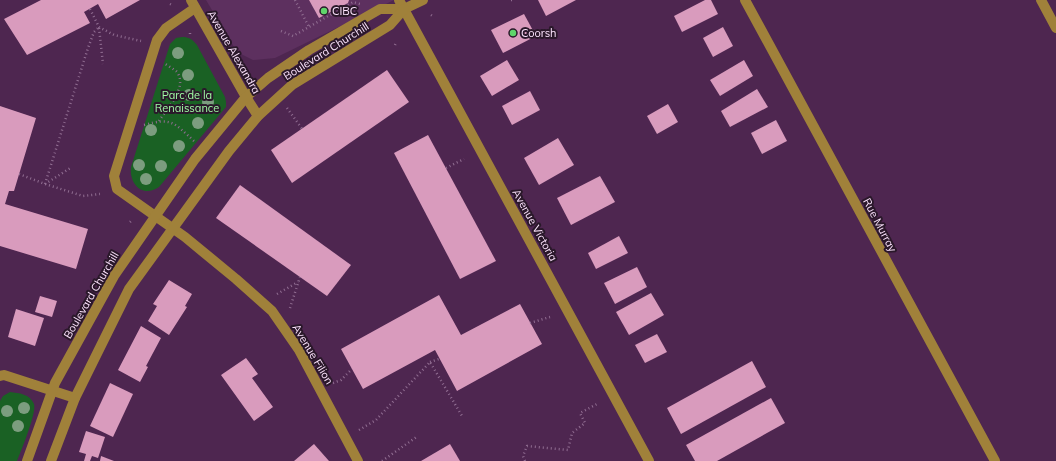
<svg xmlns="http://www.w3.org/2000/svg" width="1056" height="461" viewBox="0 0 1056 461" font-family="Mulish,sans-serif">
<rect width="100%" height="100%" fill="#4e2650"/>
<path fill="#5d305f" d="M206 0H394L275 58 253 60 237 52Z"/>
<g fill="#1a6124">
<path d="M182 37C189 37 192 39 197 45L225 97 226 102V107L159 187C143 198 129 185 131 167L170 44 176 38Z"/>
<path d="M10 392C19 393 30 394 34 404 37 412 21 451 17 461H0V401L3 396Z"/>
</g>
<g fill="#d99bbd">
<path d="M41 0H140L106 19 98 4 84 12 90 23 27 55 4 19Z"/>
<path d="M309 0H349L348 3 319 18Z"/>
<path d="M538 0H576L546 16Z"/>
<path d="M705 0H711L718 14 682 32 674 16Z"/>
<path d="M524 14 536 36 503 53 491 30Z"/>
<path d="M723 27 733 46 713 57 703 38Z"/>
<path d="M507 60 519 80 492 96 480 76Z"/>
<path d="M744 60 753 76 720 96 710 80Z"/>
<path d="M387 70 409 102 292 183 271 150Z"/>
<path d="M757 89 768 107 730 127 721 111Z"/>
<path d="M530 91 540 110 512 125 502 106Z"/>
<path d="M668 104 678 122 657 134 647 116Z"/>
<path d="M0 106 36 118 14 191H9L5 204 88 229 76 269 0 246Z"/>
<path d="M776 120 787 141 762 154 751 133Z"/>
<path d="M428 135 496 261 460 279 394 153Z"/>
<path d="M558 138 574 165 539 185 524 158Z"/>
<path d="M600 176 615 202 571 225 557 198Z"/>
<path d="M240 185 351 265 327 296 216 218Z"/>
<path d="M619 236 628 253 596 269 588 253Z"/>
<path d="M637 267 647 287 615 304 604 283Z"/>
<path d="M169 280 192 294 185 306 187 307 169 335 148 321 157 306 153 304Z"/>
<path d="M651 293 664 315 629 335 616 312Z"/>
<path d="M439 295 461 335 520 304 542 344 457 391 435 350 363 389 341 349Z"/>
<path d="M40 296 57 301 52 317 35 312Z"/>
<path d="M16 309 44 318 35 346 8 337Z"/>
<path d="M141 326 161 338 146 366 148 367 140 382 118 370Z"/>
<path d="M657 334 667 352 645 363 635 345Z"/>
<path d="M246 358 258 374 252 378 273 407 254 421 221 375Z"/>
<path d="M752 361 766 387 681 434 667 408Z"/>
<path d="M110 383 133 394 113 437 90 426Z"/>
<path d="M771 398 785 423 717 461H695L686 445Z"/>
<path d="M86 431 105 437 98 458 92 456 90 461H84L86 454 79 452Z"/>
<path d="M314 444 329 461H294Z"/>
<path d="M450 444 460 461H421Z"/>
<path d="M101 456 114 461H100Z"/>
</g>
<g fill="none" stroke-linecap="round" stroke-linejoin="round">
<g stroke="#916e92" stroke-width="2.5" stroke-dasharray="1 3" stroke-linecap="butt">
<path d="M295 0 309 27"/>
<path d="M511 0H512"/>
<path d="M170 4 172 5"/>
<path d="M90 9 99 27 114 35 141 41"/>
<path d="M431 15 434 17"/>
<path d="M99 28 103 64"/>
<path d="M281 31 293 36 353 2 360 4"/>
<path d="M190 33V35"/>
<path d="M395 45 396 43"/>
<path d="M287 108 303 130"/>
<path d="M159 121C167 109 188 87 177 72 174 69 168 66 164 63"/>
<path d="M144 125C172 117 174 123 194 141"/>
<path d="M446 168 464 159"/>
<path d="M19 174 45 184 83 196 100 194"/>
<path d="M45 184 88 48 94 32 99 27"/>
<path d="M45 184 72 167"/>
<path d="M130 222 131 221"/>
<path d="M277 294 298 282"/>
<path d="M290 308 300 277"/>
<path d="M530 323 550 317"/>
<path d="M430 362 439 359"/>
<path d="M333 383 341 380 352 369"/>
<path d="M359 430 376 420 430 362 462 416"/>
<path d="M382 461 418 436"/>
<path d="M525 461 523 456 527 446 568 450 572 433 585 423 580 413 597 404"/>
</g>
<g stroke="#a0813a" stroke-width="10">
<path d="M191 0 246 97 258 116"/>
<path d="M399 0 649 461"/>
<path d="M745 0 995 461"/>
<path d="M1041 0 1056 28"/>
<path d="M195 8 166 28 157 40 114 176 117 189 185 237 236 279 272 311 299 350 358 461"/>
<path d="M0 376 4 375 75 398"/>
<path d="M27 461 55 383 114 276 195 159 246 97 268 78 309 50 380 9H404L423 0"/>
<path d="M51 461 75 398 129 289 229 151 258 116 292 85 390 25 404 9"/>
</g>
</g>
<g fill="#7c9d7f">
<circle cx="178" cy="53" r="6"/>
<circle cx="188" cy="75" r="6"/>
<circle cx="189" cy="95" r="6"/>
<circle cx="208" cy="102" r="6"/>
<circle cx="198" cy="123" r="6"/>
<circle cx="151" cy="130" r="6"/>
<circle cx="179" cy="146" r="6"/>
<circle cx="139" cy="165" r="6"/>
<circle cx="161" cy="166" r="6"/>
<circle cx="146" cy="179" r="6"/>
<circle cx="24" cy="408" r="6"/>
<circle cx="7" cy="411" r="6"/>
<circle cx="18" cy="426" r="6"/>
</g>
<g fill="#60d56b" stroke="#2a182a" stroke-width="1.5">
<circle cx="324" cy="11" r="4"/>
<circle cx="513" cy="33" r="4"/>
</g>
<g text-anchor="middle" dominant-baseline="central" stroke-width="4" stroke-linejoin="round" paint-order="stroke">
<g font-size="11" fill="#fde4fe" stroke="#2a182a" text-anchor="start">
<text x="332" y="11">CIBC</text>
<text x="521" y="33">Coorsh</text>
</g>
<g font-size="11" fill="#fde4fe" stroke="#2a182a">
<text transform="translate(326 51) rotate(-32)">Boulevard Churchill</text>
<text transform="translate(234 52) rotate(60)">Avenue Alexandra</text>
<text transform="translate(535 225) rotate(61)">Avenue Victoria</text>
<text transform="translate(880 225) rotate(62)">Rue Murray</text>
<text transform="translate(91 295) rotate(-60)">Boulevard Churchill</text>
<text transform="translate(313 354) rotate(59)">Avenue Filion</text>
</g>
<g font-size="11" fill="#a1fea6" stroke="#2a182a">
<text x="187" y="95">Parc de la<tspan x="187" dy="13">Renaissance</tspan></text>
</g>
</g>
</svg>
